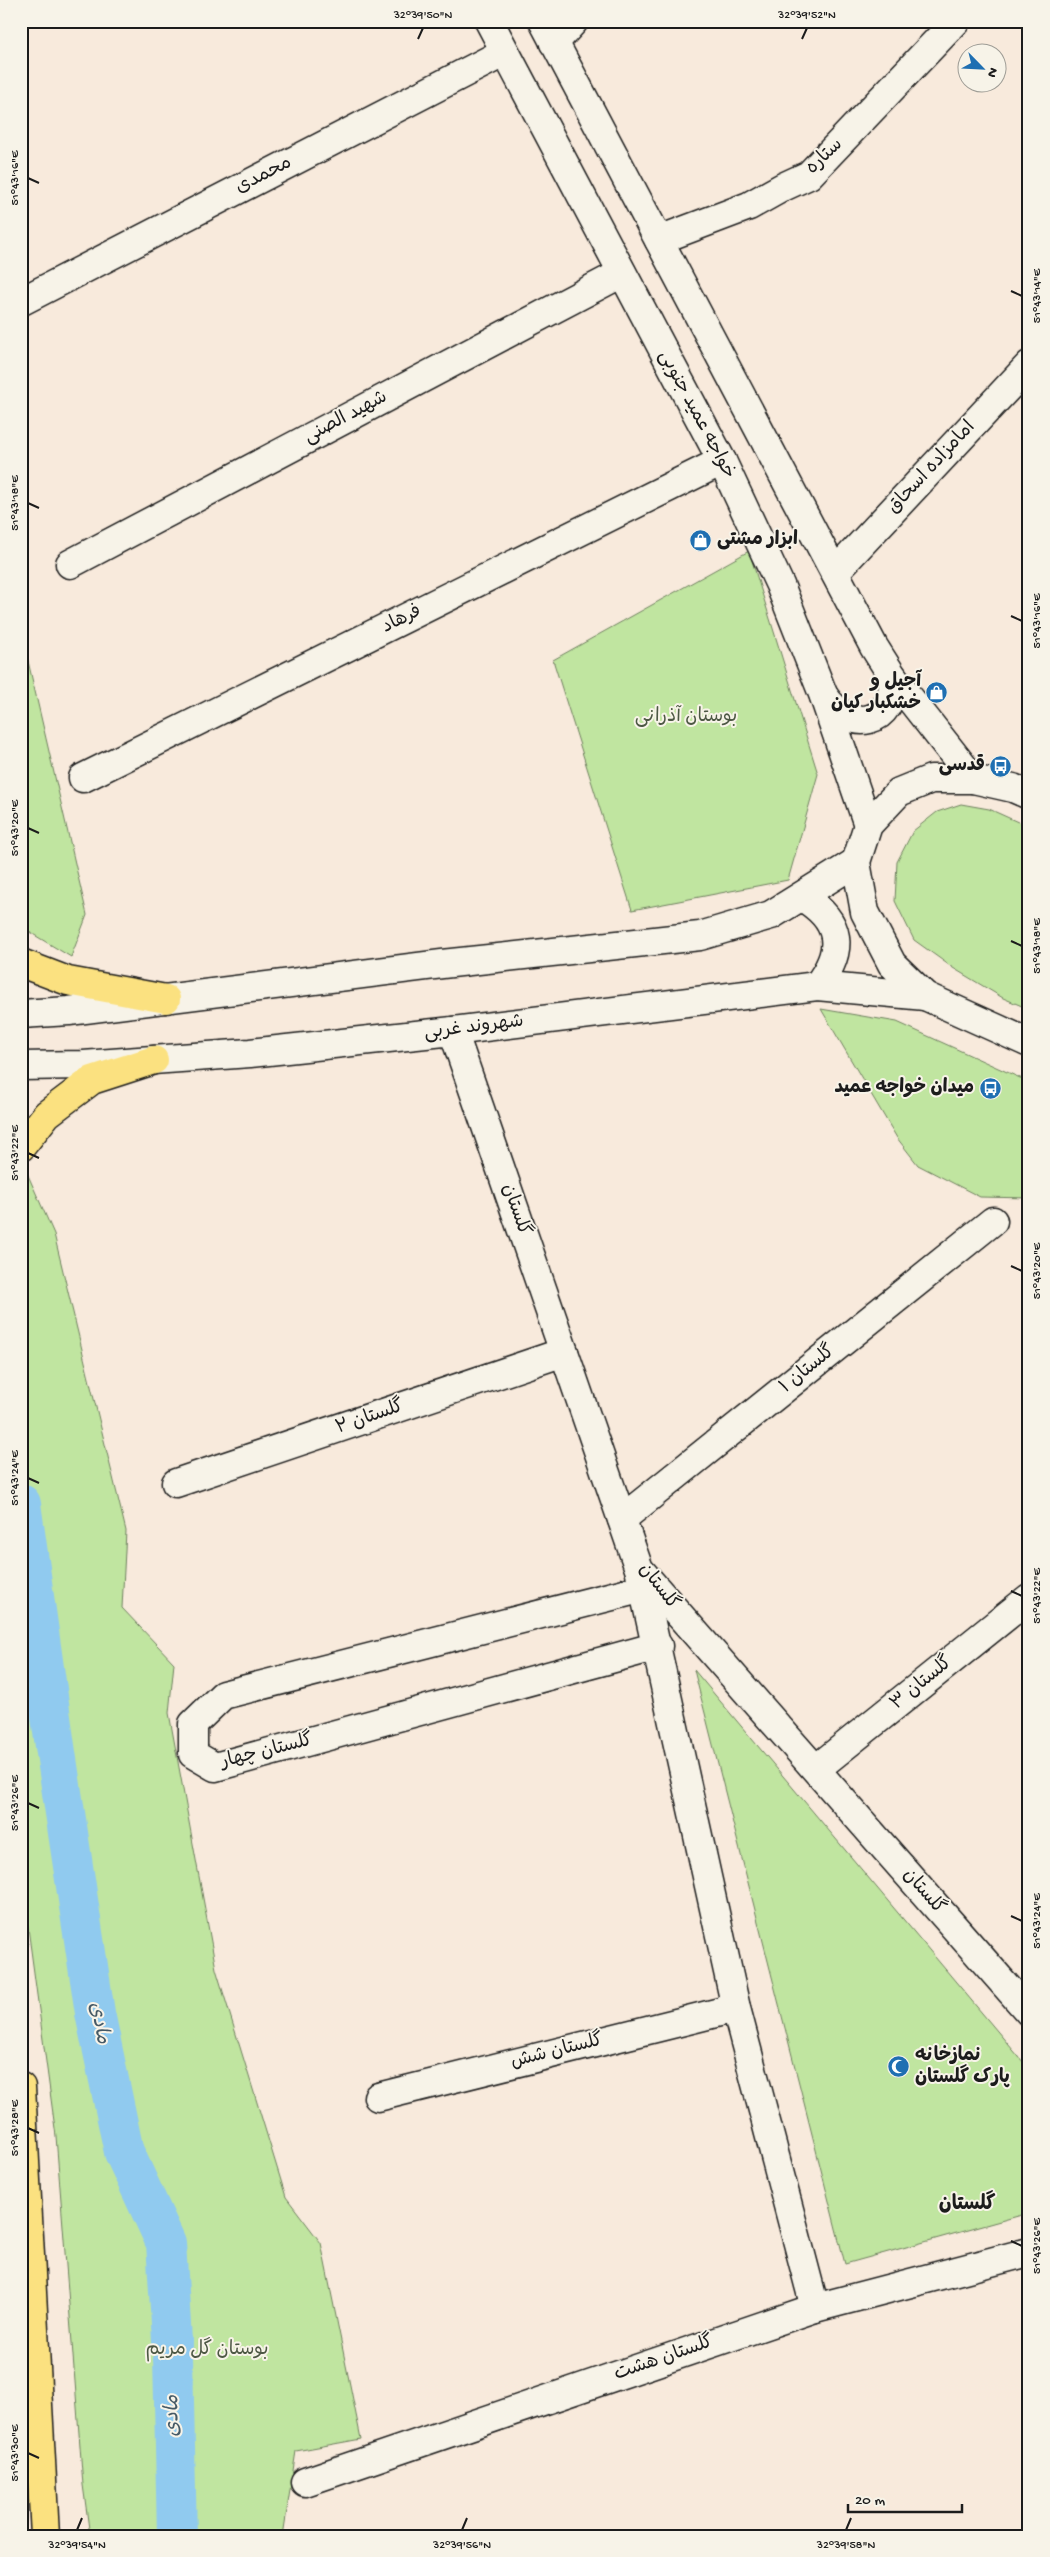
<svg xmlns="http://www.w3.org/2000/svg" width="1050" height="2557" viewBox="0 0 1050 2557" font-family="'Gochi Hand','Playpen Sans Arabic',sans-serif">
<rect width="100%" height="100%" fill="#f8eadc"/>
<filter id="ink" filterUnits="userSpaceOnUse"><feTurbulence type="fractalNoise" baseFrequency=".02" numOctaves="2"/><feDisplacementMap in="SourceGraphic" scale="10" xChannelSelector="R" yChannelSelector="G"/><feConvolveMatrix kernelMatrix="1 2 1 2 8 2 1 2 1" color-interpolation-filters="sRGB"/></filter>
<g filter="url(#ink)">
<g fill="#c0e5a0" stroke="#6e805e">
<path d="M749 551 818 774 788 880 632 910 553 660Z"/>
<path d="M21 631 87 915 71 957 21 927Z"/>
<path d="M961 804 989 809 1029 827V1009L1003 998 953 968 914 940 895 901 897 862 913 831 937 812Z"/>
<path d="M821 1009 897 1022 1029 1082V1198L980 1197 918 1165 897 1138Z"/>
<path d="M27 1173 54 1234 126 1531 122 1608 174 1663 169 1713 216 1969 286 2197 321 2243 361 2439 296 2451 283 2536H90L83 2485 56 2136 21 1876V1181Z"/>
<path d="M694 1670 1029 2069V2213L845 2264Z"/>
</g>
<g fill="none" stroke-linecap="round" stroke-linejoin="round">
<path stroke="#90caef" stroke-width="40" d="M21 1504 55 1746 95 2013 124 2152 166 2243 173 2357 177 2536"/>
<defs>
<g id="minor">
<path d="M554 43 574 21"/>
<path d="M659 240 749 206 783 187 809 175 956 21"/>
<path d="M22 301 505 52"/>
<path d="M70 564 622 273"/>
<path d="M83 778 722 461"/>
<path d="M453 1031 639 1569 1029 2012"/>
<path d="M176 1483 564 1352"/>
<path d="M622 1519 993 1221"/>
<path d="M640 1573 736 2008 815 2308"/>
<path d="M644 1588 223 1695 193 1724V1754L215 1767 658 1646"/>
<path d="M816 1769 1029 1598"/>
<path d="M378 2097 736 2008"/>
<path d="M305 2482 815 2308 1029 2252"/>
</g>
<path id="tertiary" d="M835 572 1029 365"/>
<g id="secondary">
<path d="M489 21 722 461 780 585 823 694 868 825"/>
<path d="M543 21 874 647 893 677 973 779"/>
<path d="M824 696C850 734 895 726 893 677"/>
<path d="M1029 795 1013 788 973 779H931L899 792 868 825 856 862 865 912 892 964 925 996 1029 1043"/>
<path d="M802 897C842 921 845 950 817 986"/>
<path d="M21 1014 69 1011 442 964 700 936 771 915 856 862"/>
<path d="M21 1066 83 1065 250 1053 453 1031 817 986 925 996"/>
</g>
<g id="trunk">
<path d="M21 963 68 981 166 999"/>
<path d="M21 1147 47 1114 92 1080 154 1060"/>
<path d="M21 2087 45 2536"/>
</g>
</defs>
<use href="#minor" stroke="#1c1c1c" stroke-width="31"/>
<use href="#tertiary" stroke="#1c1c1c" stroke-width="31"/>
<use href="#secondary" stroke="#1c1c1c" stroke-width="31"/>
<use href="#trunk" stroke="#1c1c1c" stroke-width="31"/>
<use href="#minor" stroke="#f7f3e8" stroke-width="28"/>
<use href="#tertiary" stroke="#f7f3e8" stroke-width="28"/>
<use href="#secondary" stroke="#f7f3e8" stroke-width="28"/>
<use href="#trunk" stroke="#fbe180" stroke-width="28"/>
</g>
</g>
<path fill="none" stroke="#1c1c1c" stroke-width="2" d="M418 39 423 28M802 39 807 28M28 178 39 183M1011 291 1022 296M28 503 39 508M1011 616 1022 621M28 828 39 833M1011 941 1022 946M28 1153 39 1158M1011 1266 1022 1271M28 1478 39 1483M1011 1591 1022 1596M28 1803 39 1808M1011 1916 1022 1921M28 2128 39 2133M1011 2241 1022 2246M28 2453 39 2458M77 2530 82 2518M462 2530 467 2518M846 2530 851 2518"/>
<defs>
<symbol id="shop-disc" viewBox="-11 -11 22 22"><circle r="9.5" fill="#1f6fb2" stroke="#f7f3e8"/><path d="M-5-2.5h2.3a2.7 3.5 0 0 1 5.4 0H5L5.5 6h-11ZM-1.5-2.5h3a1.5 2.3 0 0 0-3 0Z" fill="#fff"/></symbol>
<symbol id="bus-disc" viewBox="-11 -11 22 22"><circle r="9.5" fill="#1f6fb2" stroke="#f7f3e8"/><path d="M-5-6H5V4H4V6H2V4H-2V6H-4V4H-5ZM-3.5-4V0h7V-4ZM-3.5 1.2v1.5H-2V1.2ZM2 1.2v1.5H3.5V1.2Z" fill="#fff"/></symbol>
<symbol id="mosque-disc" viewBox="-11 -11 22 22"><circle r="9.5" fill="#1f6fb2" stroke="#f7f3e8"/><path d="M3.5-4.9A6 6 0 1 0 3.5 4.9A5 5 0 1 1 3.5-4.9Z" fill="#fff"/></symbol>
</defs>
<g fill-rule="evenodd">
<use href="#shop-disc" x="688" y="528" width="25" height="25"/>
<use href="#shop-disc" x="924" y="680" width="25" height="25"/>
<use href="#bus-disc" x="988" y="754" width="25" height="25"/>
<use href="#bus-disc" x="978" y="1076" width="25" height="25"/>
<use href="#mosque-disc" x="886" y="2054" width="25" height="25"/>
</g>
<g text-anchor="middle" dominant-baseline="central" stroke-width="4" stroke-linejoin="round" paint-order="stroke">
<g font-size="19" fill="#1c1c1c" stroke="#f7f3e8">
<text transform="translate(825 157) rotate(-44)">ستاره</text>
<text transform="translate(264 176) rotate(-27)">محمدی</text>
<text transform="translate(696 415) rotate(62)">خواجه عمید جنوبی</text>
<text transform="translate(346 418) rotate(-28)">شهید الصنی</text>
<text transform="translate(932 468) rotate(-47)">امامزاده اسحاق</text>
<text transform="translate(402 620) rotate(-26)">فرهاد</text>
<text transform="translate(474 1028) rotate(-7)">شهروند غربی</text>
<text transform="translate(515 1210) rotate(71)">گلستان</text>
<text transform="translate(808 1370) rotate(-39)">گلستان ۱</text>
<text transform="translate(370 1418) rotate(-19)">گلستان ۲</text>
<text transform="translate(658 1587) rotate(52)">گلستان</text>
<text transform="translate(922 1684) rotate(-39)">گلستان ۳</text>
<text transform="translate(267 1752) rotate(-14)">گلستان چهار</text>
<text transform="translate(923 1892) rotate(49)">گلستان</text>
<text transform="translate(557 2052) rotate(-14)">گلستان شش</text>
<text transform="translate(664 2359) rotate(-19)">گلستان هشت</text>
</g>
<g font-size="19" font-weight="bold" fill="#1c1c1c" stroke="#f7f3e8" text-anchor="end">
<text x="717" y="540" text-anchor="start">ابزار مشتی</text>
<text x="921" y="682">آجیل و<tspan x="921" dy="22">خشکبار کیان</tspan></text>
<text x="985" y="766">قدسی</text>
<text x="974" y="1088">میدان خواجه عمید</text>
<text x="915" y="2056" text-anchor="start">نمازخانه<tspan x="915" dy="22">پارک گلستان</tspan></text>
</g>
<g font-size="19" fill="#4d5844" stroke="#f7f3e8">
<text x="686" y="717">بوستان آذرانی</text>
<text x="207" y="2350">بوستان گل مریم</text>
</g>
<g font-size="20" font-style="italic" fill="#455966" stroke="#f7f3e8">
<text transform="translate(98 2023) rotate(79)">مادی</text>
<text transform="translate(174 2416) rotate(-91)">مادی</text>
</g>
<g font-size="20" font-weight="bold" fill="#1c1c1c" stroke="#f7f3e8">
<text x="967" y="2205">گلستان</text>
</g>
</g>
<rect width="1050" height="2557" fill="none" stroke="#f7f3e8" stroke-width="55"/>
<g transform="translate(982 68) rotate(114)"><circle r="24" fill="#f7f3e8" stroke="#9f9d96"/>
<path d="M0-4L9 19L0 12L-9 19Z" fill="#1f6fb2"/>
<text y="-8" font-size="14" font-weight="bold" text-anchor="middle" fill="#1c1c1c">N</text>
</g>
<path d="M848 2504v8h114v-8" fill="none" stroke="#1c1c1c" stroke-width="2.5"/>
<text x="855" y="2504" font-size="15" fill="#1c1c1c" stroke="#f7f3e8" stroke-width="4" paint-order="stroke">20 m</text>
<rect x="28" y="28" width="994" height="2502" fill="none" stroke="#1c1c1c" stroke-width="2"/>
<g font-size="12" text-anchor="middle" fill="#1c1c1c">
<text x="423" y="18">32°39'50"N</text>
<text x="807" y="18">32°39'52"N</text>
<text transform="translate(14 178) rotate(-90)" y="4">51°43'16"E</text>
<text transform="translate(1036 296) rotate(-90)" y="4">51°43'14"E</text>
<text transform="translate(14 503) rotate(-90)" y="4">51°43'18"E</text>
<text transform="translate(1036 621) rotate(-90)" y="4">51°43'16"E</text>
<text transform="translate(14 828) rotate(-90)" y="4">51°43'20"E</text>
<text transform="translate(1036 946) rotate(-90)" y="4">51°43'18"E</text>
<text transform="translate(14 1153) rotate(-90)" y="4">51°43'22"E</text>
<text transform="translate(1036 1271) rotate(-90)" y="4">51°43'20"E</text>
<text transform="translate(14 1478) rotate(-90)" y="4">51°43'24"E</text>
<text transform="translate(1036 1596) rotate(-90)" y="4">51°43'22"E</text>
<text transform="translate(14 1803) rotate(-90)" y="4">51°43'26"E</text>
<text transform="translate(1036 1921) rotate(-90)" y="4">51°43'24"E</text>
<text transform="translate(14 2128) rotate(-90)" y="4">51°43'28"E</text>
<text transform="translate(1036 2246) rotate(-90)" y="4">51°43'26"E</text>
<text transform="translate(14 2453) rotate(-90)" y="4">51°43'30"E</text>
<text x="77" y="2548">32°39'54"N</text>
<text x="462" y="2548">32°39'56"N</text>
<text x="846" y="2548">32°39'58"N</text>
</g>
</svg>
